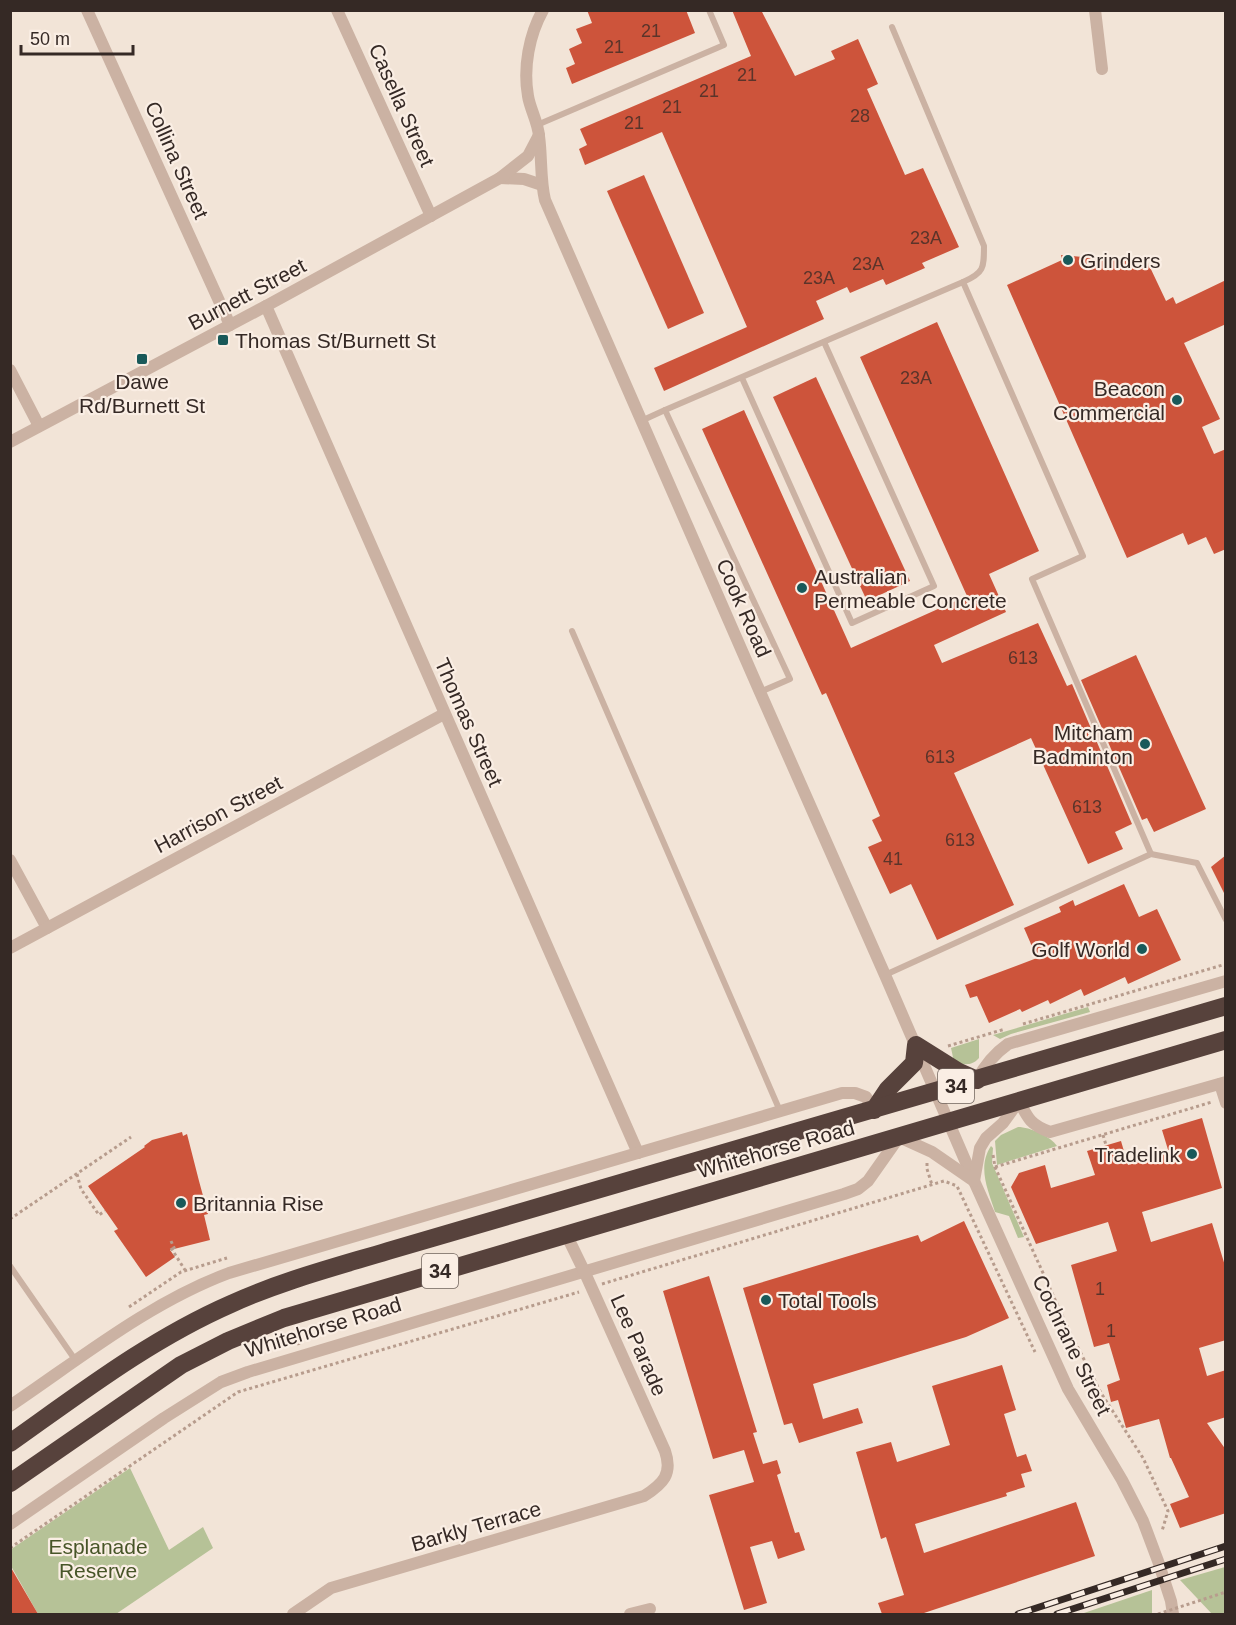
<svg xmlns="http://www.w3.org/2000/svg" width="1236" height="1625" viewBox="0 0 1236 1625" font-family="Arial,sans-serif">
<rect width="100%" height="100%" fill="#f2e4d7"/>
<g fill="#b6c297">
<path d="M1088 1007 1090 1012 1011 1034 1000 1039 993 1035Z"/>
<path d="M979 1039V1058C972 1066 964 1065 954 1062L951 1048Z"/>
<path d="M1018 1127C1030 1127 1050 1136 1057 1146L997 1165 995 1141 1001 1135Z"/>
<path d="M991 1146 993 1148 992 1163 1024 1237 1018 1238 1009 1216 995 1212C988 1190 977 1167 991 1146Z"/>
<path d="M130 1468 169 1550 203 1527 213 1548 116 1614H38L11 1566 10 1550Z"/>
<path d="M1225 1567V1613L1212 1614 1180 1580Z"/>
<path d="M1152 1590V1614H1081Z"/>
</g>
<g fill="#cd543b">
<path d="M587 10H686L695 33 572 84 566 68 575 64 569 49 582 43 576 29 592 23Z"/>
<path d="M732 10H761L795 76 835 59 831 51 858 39 878 84 867 89 905 175 923 168 959 247 922 263 925 268 886 285 883 279 850 293 847 287 816 301 824 319 664 391 654 368 747 327 662 132 585 165 579 149 587 145 580 129 751 56Z"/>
<path d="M644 175 704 313 668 329 607 191Z"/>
<path d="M1061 255 1148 263 1166 301 1173 297 1176 304 1226 280V324L1184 343 1220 419 1202 427 1214 454 1226 449V549L1214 554 1206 537 1188 545 1183 533 1127 558 1007 285 1062 260Z"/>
<path d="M937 322 1039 551 989 574 1006 612 934 645 942 663 1038 623 1067 686 1072 684 1132 824 1115 832 1123 849 1088 864 1031 738 954 773 1014 905 937 940 911 884 890 894 868 847 882 841 872 820 880 816 826 693 822 695 702 429 744 410 851 648 967 596 860 357Z"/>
<path d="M816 377 910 581 867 601 773 397Z"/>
<path d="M1136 655 1206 809 1154 832 1147 818 1142 820 1081 680Z"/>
<path d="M1226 855V897L1211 867Z"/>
<path d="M1124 884 1139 917 1157 909 1181 960 1128 984 1125 977 1084 996 1081 989 1050 1004 1048 1000 1022 1012 1020 1009 989 1023 977 996 970 998 965 985 1037 958 1024 928 1061 912 1059 907 1073 900 1075 906Z"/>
<path d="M1202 1118 1222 1188 1142 1212 1151 1242 1212 1223 1226 1269V1340L1199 1348 1207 1376 1226 1370V1417L1207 1423 1226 1450V1513L1180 1528 1170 1504 1189 1497 1171 1458H1170L1159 1419 1126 1428 1118 1400 1111 1402 1107 1385 1120 1380 1109 1343 1094 1347 1071 1265 1117 1251 1108 1222 1036 1244 1011 1187 1019 1173 1045 1165 1051 1188 1095 1175 1087 1151 1121 1141 1128 1165 1169 1153 1162 1130Z"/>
<path d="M182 1132 183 1136 187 1134 199 1181 208 1214 204 1215 210 1240 170 1250 175 1257 146 1277 114 1231 118 1229 88 1186 145 1147 144 1146 152 1140Z"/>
<path d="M964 1221 1009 1318 966 1337 813 1384 823 1419 858 1408 863 1423 799 1443 792 1423 784 1425 743 1288 918 1235 921 1242Z"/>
<path d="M709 1276 757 1432 753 1433 763 1464 777 1460 781 1473 777 1475 795 1533 799 1532 805 1550 778 1559 772 1541 750 1547 767 1603 744 1610 709 1495 754 1482 744 1450 713 1459 663 1291Z"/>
<path d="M1002 1365 1016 1410 1004 1414 1017 1457 1026 1454 1032 1471 1021 1474 1025 1487 1006 1493 1007 1496 915 1524 924 1553 1076 1502 1095 1556 921 1614H882L878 1603 904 1595 886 1537 881 1539 856 1452 891 1442 897 1462 950 1445 932 1386Z"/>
<path d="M10 1566 38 1614H10Z"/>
</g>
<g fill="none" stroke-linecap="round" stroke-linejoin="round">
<g stroke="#b79c8d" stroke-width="3" stroke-dasharray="3 3" stroke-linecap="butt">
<path d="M1023 1024 1226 964"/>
<path d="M948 1046 1005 1029"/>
<path d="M1103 1135 1106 1145"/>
<path d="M993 1155 995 1167 1067 1326 1101 1393 1143 1458 1168 1511 1162 1531"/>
<path d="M927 1163V1169L932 1185"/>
<path d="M995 1167 1212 1102"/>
<path d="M77 1174 81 1189 99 1215 105 1211"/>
<path d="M10 1219 131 1137"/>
<path d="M171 1241 175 1250 173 1251"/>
<path d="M171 1248 185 1270"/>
<path d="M602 1284 944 1181 957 1186 1035 1352"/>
<path d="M129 1307 181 1272 227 1258"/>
<path d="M295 1332 299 1345"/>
<path d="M10 1548 238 1392 579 1292"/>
</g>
<g stroke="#cbb2a3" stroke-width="6">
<path d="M892 27 984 246C984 268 984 273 963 282"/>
<path d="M537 125 724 45 709 10"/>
<path d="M742 378 852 623 934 586 824 342"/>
<path d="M641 421 665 410"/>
<path d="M572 631 780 1111"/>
<path d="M760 692 790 679 665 410 963 282 1083 556 1032 579 1151 854"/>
<path d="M885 975 1151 854 1197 863 1226 920"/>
<path d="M10 1266 76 1361"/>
</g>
<g stroke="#cbb2a3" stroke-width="12">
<path d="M87 10 230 325"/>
<path d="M337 10 431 216"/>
<path d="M543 10C529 35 523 68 528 96 530 109 538 122 539 136 542 157 540 179 545 200L760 692 885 975 974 1181 1068 1389 1122 1480 1143 1521 1158 1561 1171 1601 1173 1614"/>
<path d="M1095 10 1102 69"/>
<path d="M500 178 524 179 542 185"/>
<path d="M266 306 638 1153"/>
<path d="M10 370 39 426"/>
<path d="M10 442 266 306 500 178 528 156 539 135"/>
<path d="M10 860 47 928"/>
<path d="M10 948 444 714"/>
<path d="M977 1080C985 1065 994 1054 1008 1044L1226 981"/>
<path d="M1220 1084 1226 1103"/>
<path d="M10 1406C81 1358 149 1303 229 1273L842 1093H855L866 1097 874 1110"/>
<path d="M10 1524 164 1418 221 1382 248 1372 844 1194 858 1189 868 1181 899 1137 932 1152 974 1181 980 1148 986 1138 1003 1123 1019 1101C1028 1119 1031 1125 1050 1132L1226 1082"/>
<path d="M293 1614 331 1588 644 1496C663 1484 673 1474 665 1451L585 1273 566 1234"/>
<path d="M630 1614 650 1609"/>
</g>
<g stroke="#57423c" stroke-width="18">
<path d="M874 1110 888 1089 914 1063 916 1045 959 1072 977 1080"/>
<path d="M10 1443C82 1392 151 1339 231 1304 281 1281 335 1267 388 1251L1226 1006"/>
<path d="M10 1483 181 1365 228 1341 284 1318 1226 1040"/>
</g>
<defs>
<g id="rail">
<path d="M1018 1614 1226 1546"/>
<path d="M1057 1614 1226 1559"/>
</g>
</defs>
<use href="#rail" stroke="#352925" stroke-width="7"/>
<use href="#rail" stroke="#faeee4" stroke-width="4.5" stroke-dasharray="14" stroke-linecap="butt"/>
<path stroke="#b79c8d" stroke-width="3" stroke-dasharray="3 3" stroke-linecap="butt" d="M1158 1614 1226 1592"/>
</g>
<g fill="#195959" stroke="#faeee4" stroke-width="2">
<circle cx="1068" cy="260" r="6"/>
<rect x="217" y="334" width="12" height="12" rx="3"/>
<rect x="136" y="353" width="12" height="12" rx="3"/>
<circle cx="1177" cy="400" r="6"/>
<circle cx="802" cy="588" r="6"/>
<circle cx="1145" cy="744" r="6"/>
<circle cx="1142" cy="949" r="6"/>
<circle cx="1192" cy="1154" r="6"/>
<circle cx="181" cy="1203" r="6"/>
<circle cx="766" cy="1300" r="6"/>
</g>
<g text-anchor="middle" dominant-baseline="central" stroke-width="4.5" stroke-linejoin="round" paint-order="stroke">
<g font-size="18" fill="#5b342a">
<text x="651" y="31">21</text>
<text x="614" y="47">21</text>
<text x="747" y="75">21</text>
<text x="709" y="91">21</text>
<text x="672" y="107">21</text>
<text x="860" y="116">28</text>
<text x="634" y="123">21</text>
<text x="926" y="238">23A</text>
<text x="868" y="264">23A</text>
<text x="819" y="278">23A</text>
<text x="916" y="378">23A</text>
<text x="1023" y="658">613</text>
<text x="940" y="757">613</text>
<text x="1087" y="807">613</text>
<text x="960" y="840">613</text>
<text x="893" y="859">41</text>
<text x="1100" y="1289">1</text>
<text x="1111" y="1331">1</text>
</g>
<g fill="#faeee4" stroke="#70645e" stroke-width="1.5">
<rect x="938" y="1069" width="36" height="34" rx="4.5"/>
<rect x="422" y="1254" width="36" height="34" rx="4.5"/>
</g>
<g font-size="20" font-weight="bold" fill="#352925">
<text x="956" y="1086">34</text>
<text x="440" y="1271">34</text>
</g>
<g font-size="21" fill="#352925" stroke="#faeee4">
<text transform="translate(402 105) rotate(66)">Casella Street</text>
<text transform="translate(177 160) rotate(66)">Collina Street</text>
<text transform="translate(247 294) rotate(-28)">Burnett Street</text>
<text transform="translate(744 608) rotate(66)">Cook Road</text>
<text transform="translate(469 722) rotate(66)">Thomas Street</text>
<text transform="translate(218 814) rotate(-28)">Harrison Street</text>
<text transform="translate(776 1149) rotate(-16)">Whitehorse Road</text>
<text transform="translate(323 1327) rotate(-17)">Whitehorse Road</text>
<text transform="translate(639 1345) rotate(66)">Lee Parade</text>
<text transform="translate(1072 1345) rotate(64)">Cochrane Street</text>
<text transform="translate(476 1526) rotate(-16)">Barkly Terrace</text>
</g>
<g font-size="21" fill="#352925" stroke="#faeee4" text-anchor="start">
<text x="1080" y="260">Grinders</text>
<text x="235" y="340">Thomas St/Burnett St</text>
<text x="142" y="381" text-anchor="middle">Dawe<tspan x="142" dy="24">Rd/Burnett St</tspan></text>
<text x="1165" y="388" text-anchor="end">Beacon<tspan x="1165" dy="24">Commercial</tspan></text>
<text x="814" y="576">Australian<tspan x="814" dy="24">Permeable Concrete</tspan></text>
<text x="1133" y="732" text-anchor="end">Mitcham<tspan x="1133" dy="24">Badminton</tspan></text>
<text x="1130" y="949" text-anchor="end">Golf World</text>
<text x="1180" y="1154" text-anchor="end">Tradelink</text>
<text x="193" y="1203">Britannia Rise</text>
<text x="778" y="1300">Total Tools</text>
</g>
<g font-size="21" fill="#475528" stroke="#faeee4">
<text x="98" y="1546">Esplanade<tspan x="98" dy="24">Reserve</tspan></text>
</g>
</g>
<rect width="1236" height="1625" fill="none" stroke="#352925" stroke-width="24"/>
<path d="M21 45v9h112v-9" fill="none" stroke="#352925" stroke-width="3"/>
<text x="30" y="45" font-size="18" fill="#352925" stroke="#faeee4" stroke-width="4.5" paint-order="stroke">50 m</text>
</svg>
